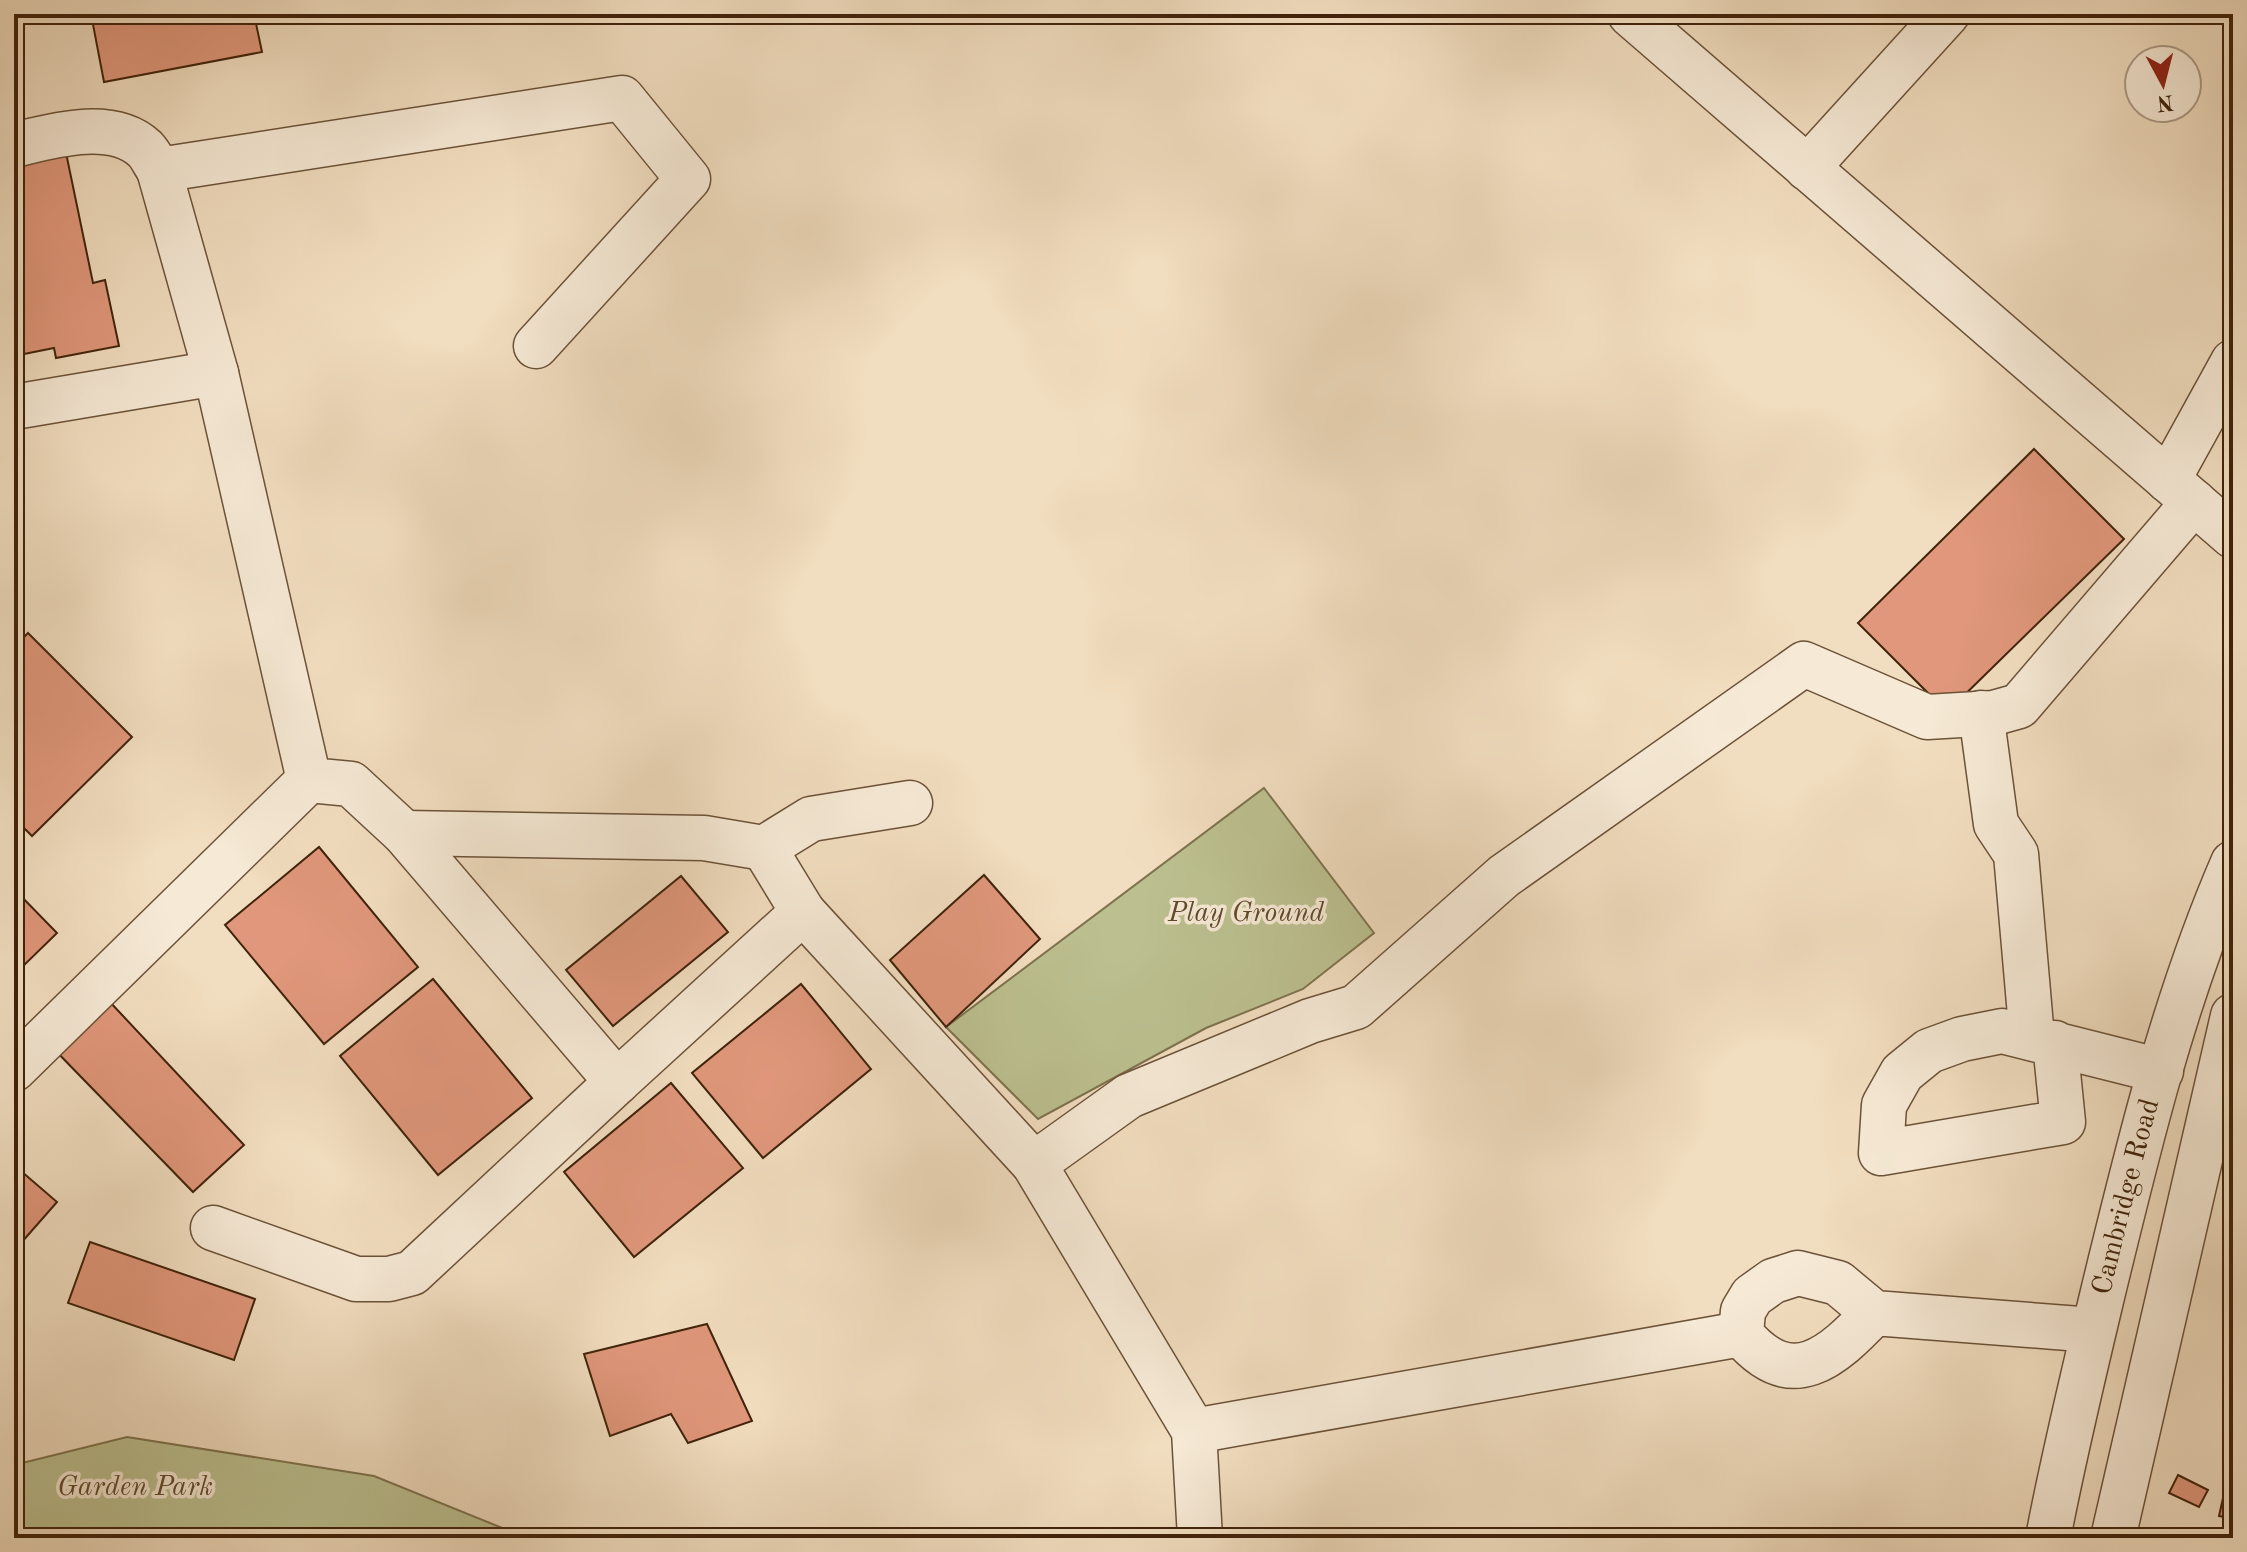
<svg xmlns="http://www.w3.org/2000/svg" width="2247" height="1552" viewBox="0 0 2247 1552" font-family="'Old Standard TT',serif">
<rect width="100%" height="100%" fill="#f1ddbf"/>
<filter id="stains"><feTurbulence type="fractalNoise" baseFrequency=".0025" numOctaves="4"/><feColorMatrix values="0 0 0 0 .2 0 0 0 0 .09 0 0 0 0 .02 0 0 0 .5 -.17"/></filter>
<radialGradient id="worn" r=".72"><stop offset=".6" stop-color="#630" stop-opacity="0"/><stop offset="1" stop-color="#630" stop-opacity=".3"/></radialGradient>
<g fill="#bcc090" stroke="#7e724e" stroke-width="2">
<path d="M1264 788 1374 933 1303 989 1206 1028 1038 1119 946 1027Z"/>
<path d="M127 1437 374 1476 527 1538H14V1465Z"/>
</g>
<g fill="#e0977b" stroke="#40230b" stroke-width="2">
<path d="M91 14H254L262 52 104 82Z"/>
<path d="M65 148 93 283 105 280 119 346 56 358 54 348 14 356V158Z"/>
<path d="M2034 449 2124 539 1947 712 1858 623Z"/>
<path d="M28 633 132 737 32 836 14 818V647Z"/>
<path d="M319 847 418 967 324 1044 225 925Z"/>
<path d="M984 875 1040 939 946 1027 890 960Z"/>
<path d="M681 876 728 932 613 1026 566 970Z"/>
<path d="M14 889 57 933 14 975Z"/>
<path d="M433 979 532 1098 438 1175 340 1056Z"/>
<path d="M801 984 871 1069 763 1158 692 1073Z"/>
<path d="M109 1001 244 1145 193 1192 51 1046Z"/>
<path d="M671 1083 743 1168 634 1257 564 1172Z"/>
<path d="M14 1165 57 1202 14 1251Z"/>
<path d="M90 1242 255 1299 234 1360 68 1303Z"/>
<path d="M707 1324 752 1421 688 1443 671 1414 610 1436 584 1354Z"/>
<path d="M2229 1471 2233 1472V1519L2219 1516Z"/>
<path d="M2178 1475 2208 1490 2199 1507 2169 1493Z"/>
</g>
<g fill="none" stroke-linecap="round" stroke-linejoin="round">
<defs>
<g id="minor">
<path d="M1630 14 2233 536"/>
<path d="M14 145C51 136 112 118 145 149 150 154 155 164 159 170"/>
<path d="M1807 168 1947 14"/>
<path d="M536 346 688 179 622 98 159 170 216 373 309 780 351 784 404 833 617 1082 803 912 1034 1164 1129 1096 1310 1021 1356 1007 1504 876 1804 664 1927 717 1994 713 2019 706 2194 502"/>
<path d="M14 407 216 373"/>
<path d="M2168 480 2233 362"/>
<path d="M1981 713 1996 824 2016 854 2032 1038"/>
<path d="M404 833 704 838 764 848 811 819 910 803"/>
<path d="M764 848 803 912"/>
<path d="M2055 1043 2063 1122 1881 1153 1884 1105 1902 1073 1929 1051 1962 1039 2002 1031 2161 1071"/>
<path d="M14 1069 309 780"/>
<path d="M1034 1164 1194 1431 1200 1538"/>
<path d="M213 1228 356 1279H389L412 1273 617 1082"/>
<path d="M1874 1313C1832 1357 1792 1395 1741 1334L1743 1311 1752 1296 1773 1281 1798 1273 1838 1283 1874 1313 2093 1330"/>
<path d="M1194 1431 1741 1334"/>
<path id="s1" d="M2048 1538C2064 1454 2084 1372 2104 1288 2139 1144 2174 999 2233 863"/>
<path d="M2113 1538 2233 1016"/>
</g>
</defs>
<use href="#minor" stroke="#6c5238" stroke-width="47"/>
<use href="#minor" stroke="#f6e9d5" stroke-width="44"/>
</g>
<g text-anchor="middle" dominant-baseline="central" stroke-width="7" stroke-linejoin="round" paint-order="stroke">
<g font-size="28" font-style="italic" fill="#5f4a2c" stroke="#f6e9d5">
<text x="1246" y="914">Play Ground</text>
<text x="135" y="1488">Garden Park</text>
</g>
<g font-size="28" fill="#40230b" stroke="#f6e9d5">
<text stroke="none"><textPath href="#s1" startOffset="350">Cambridge Road</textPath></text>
</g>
</g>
<rect width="2247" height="1552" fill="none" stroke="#f1ddbf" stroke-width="48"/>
<rect x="16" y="16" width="2215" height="1520" fill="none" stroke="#40230b" stroke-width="4"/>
<rect x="24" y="24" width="2199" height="1504" fill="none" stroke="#40230b" stroke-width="2"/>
<g transform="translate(2163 84) rotate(173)"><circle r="38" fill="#f6e9d5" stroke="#ad9a84" stroke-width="2"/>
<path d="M0-6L14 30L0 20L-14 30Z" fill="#8f2418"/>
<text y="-12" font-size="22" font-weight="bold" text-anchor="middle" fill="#40230b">N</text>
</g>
<rect width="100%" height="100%" filter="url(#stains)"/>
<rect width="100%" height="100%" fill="url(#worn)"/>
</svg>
